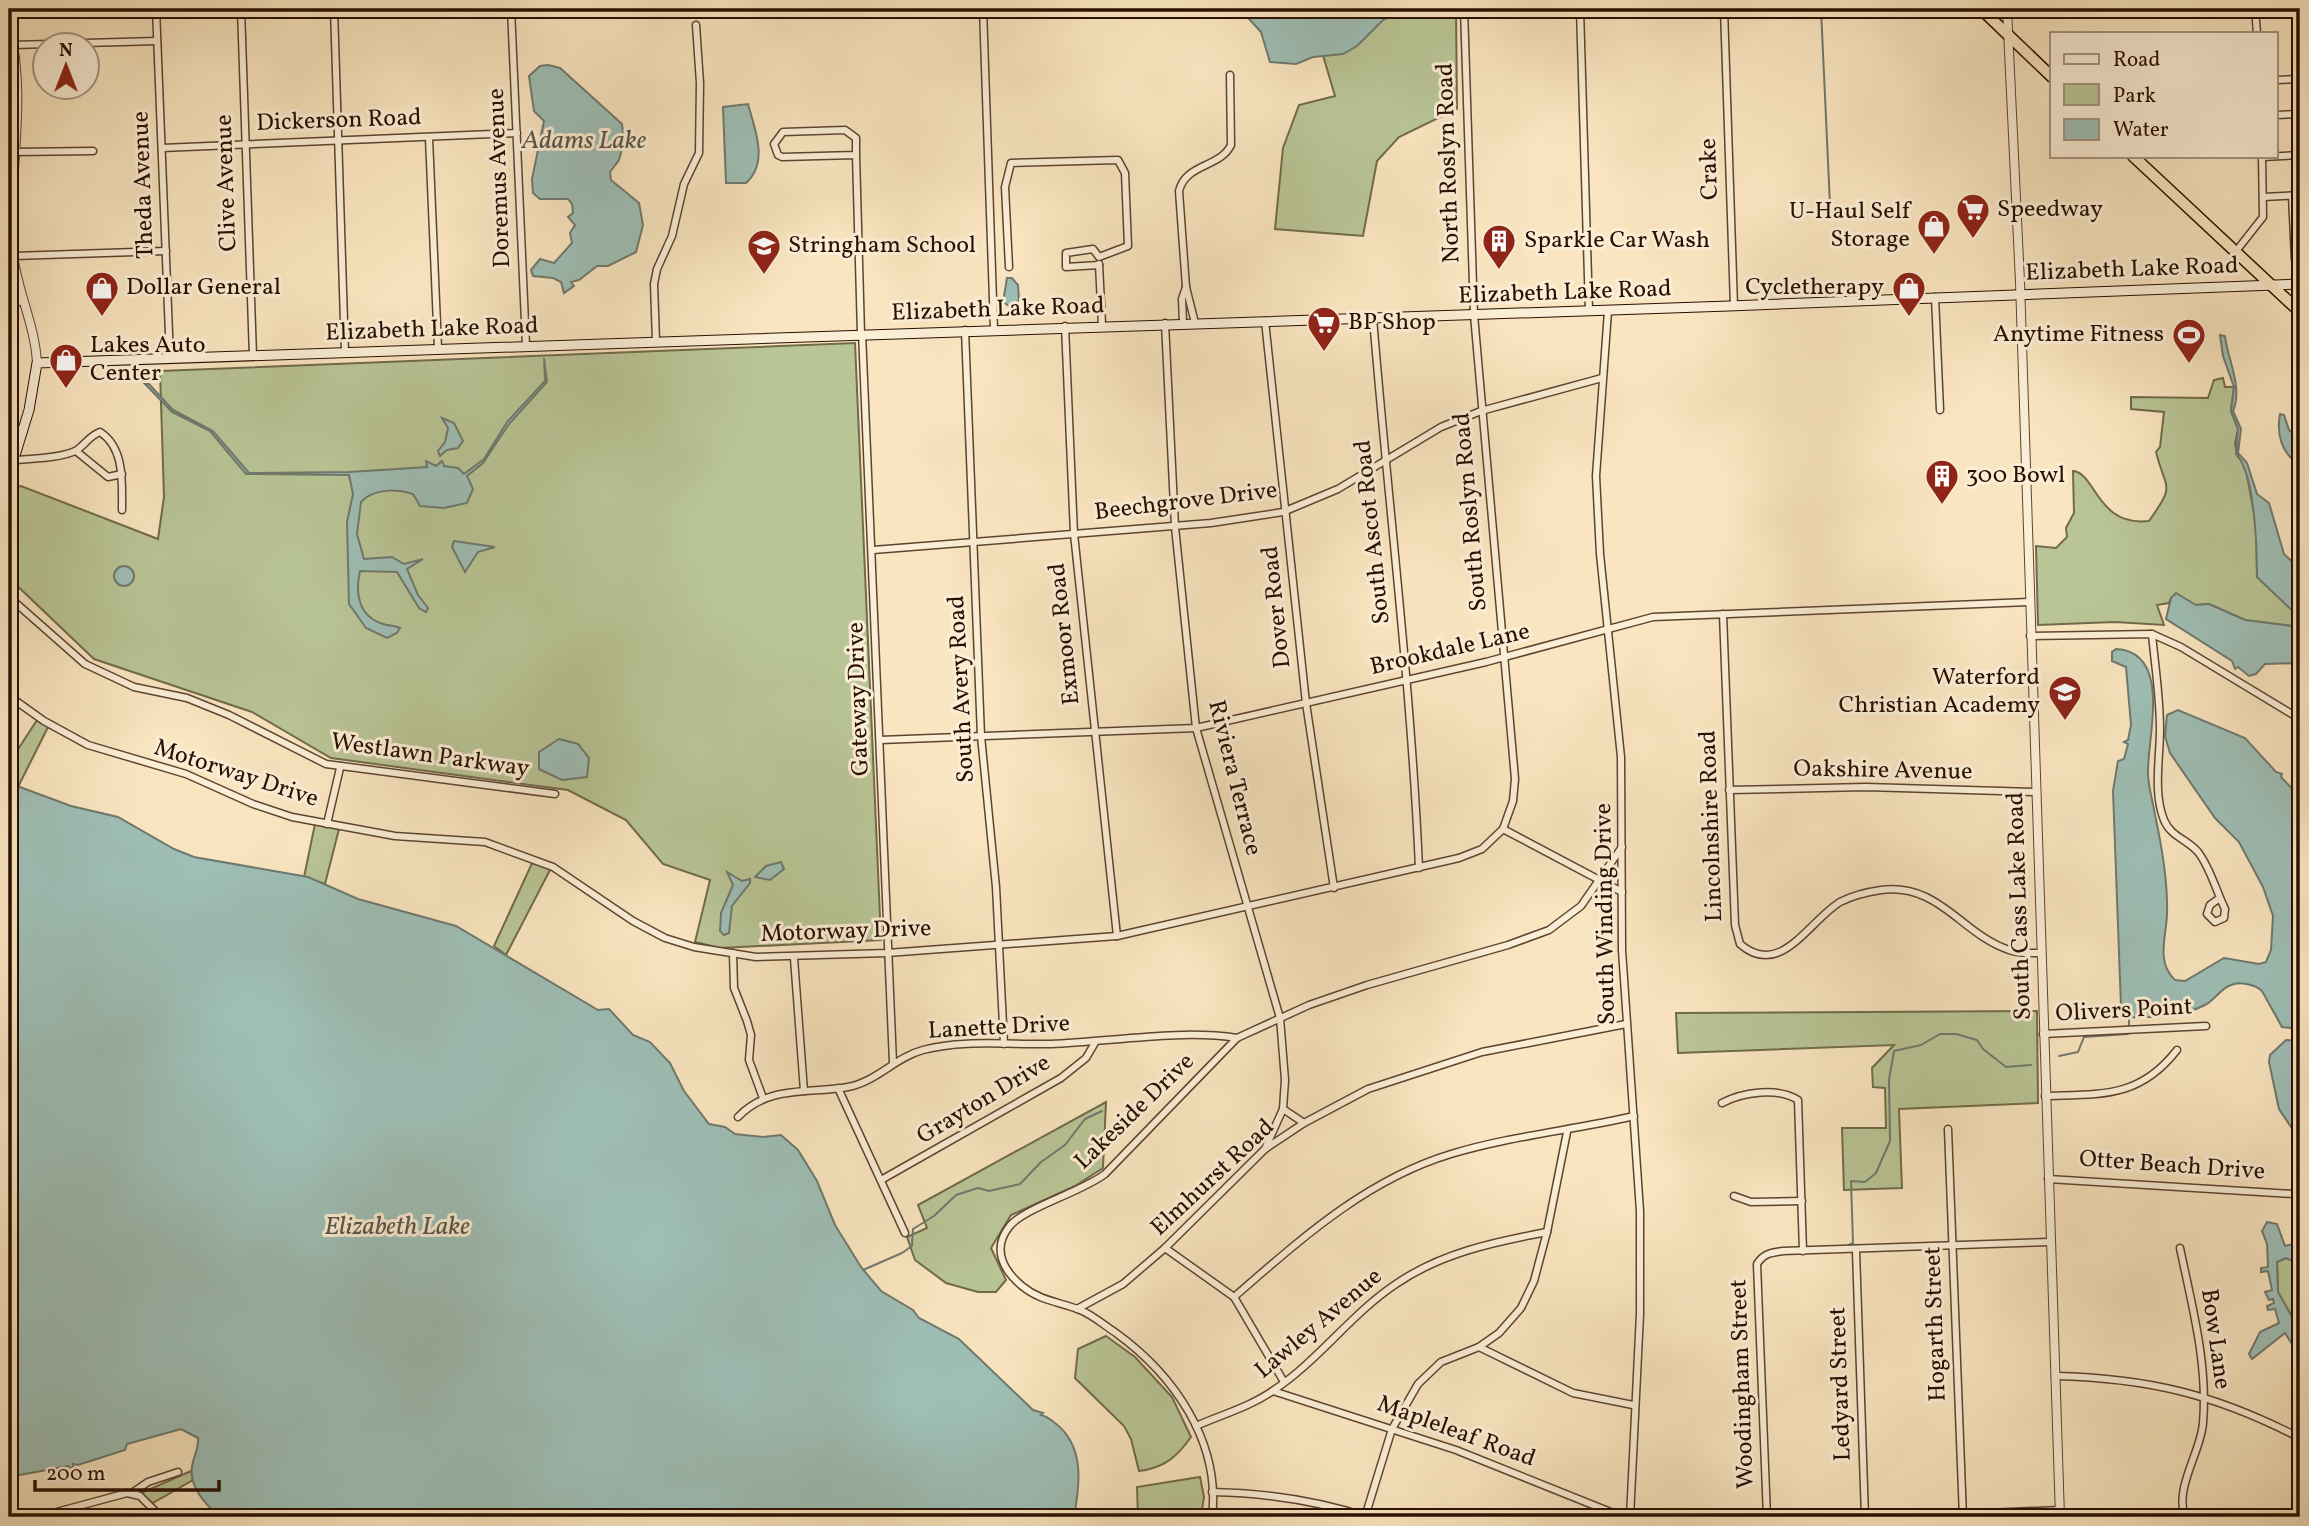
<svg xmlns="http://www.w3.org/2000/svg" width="2309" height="1526" viewBox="0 0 2309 1526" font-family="Vollkorn,serif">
<rect width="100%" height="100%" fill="#f9e5c0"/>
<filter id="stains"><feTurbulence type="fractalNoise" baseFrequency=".00286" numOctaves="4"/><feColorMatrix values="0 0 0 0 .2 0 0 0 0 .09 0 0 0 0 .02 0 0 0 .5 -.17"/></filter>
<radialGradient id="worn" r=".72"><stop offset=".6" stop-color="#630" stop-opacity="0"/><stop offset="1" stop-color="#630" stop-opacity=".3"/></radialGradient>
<g fill="#b9c596" stroke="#716a4b" stroke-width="2">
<path d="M1364 9 1456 10 1457 109 1399 137 1377 161 1363 236 1275 229 1283 148 1299 105 1335 96 1320 45Z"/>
<path d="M855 343 881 940 720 948 695 942 710 880 663 864 626 820 568 790 331 758 252 712 94 659 9 578V488L21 486 158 539 164 497 160 371Z"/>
<path d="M2223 378 2225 387H2234L2231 411 2238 429 2235 444 2238 457 2245 464 2256 524 2257 577C2272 590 2300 606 2300 627L2245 620 2209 604 2196 605 2171 598 2169 603 2157 605 2164 625 2115 622 2038 625 2036 546 2056 548 2067 537 2066 528 2074 513 2073 471C2096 473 2097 527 2149 521 2176 483 2166 492 2156 452L2160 447 2164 412 2131 409V397L2208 398 2214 380Z"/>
<path d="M37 720 48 727 18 787 9 783V763Z"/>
<path d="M315 824 339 829 325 884 304 877Z"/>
<path d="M533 861 551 868 506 955 494 946Z"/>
<path d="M2037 1011 2038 1103 1899 1109 1902 1188 1844 1190 1842 1128H1886L1885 1088 1873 1087 1872 1068 1894 1045 1678 1053 1676 1013Z"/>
<path d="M1106 1102 1103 1168 1075 1186 1011 1215 991 1248 1006 1280 996 1292H978L946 1283 915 1260 907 1237 927 1228 918 1205Z"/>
<path d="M2286 1258 2300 1264V1331L2278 1292 2277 1262Z"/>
<path d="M1106 1336 1135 1357 1172 1397 1191 1437C1177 1457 1164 1468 1139 1471L1131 1439 1124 1426 1075 1378 1078 1349Z"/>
<path d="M191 1471 193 1480 151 1504 141 1493Z"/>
<path d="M1200 1477 1204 1497 1201 1517H1138L1137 1487Z"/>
</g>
<g fill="#9ebfb6" stroke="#6f796d" stroke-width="2">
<path d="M1240 9H1417L1398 12 1383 20 1357 46 1343 54 1313 57 1296 64 1270 62 1261 32Z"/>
<path d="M548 65 560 68 622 124 624 141 619 160 610 172 611 180 639 203 643 225 636 252 608 266H597L579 280 571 282 574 286 564 293 561 282 553 278 533 276 531 270 540 259 554 263 572 243 570 233 575 225 568 217 573 213 572 204 568 199H540L533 193 532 179 544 121 534 111 529 76 540 66Z"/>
<path d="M748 104C755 130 769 162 746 183H726L723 107Z"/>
<path d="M1007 278H1012L1018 285 1019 300 1012 308 1003 302Z"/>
<path d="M2220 335 2225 336C2228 361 2243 387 2233 411L2241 429 2238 453 2247 463 2257 494 2269 503 2284 554 2300 569V618L2257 577C2257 548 2255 473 2236 454L2238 429 2231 411 2234 387 2223 356Z"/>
<path d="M544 358 547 382 509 424 483 463 467 476 473 489 467 503 444 508 420 506 413 494C396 489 374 488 361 502L357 534 364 559 392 557 404 564 423 559 407 569 418 595 428 608 426 612 419 608 397 572 360 571C355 593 358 616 383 624 389 626 394 625 400 628L397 633 387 638 366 628 349 604 347 522 353 494 349 475 246 474 210 431 172 412 145 384H149L173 410 213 431 249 473 349 472 427 467 426 461 436 466 442 461 444 466 458 468 464 474 484 459 507 422 545 381Z"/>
<path d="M2280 414 2284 415 2289 430 2300 441V465C2282 454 2276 435 2280 414Z"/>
<path d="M442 418 454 423 463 441 458 448 447 450 440 456 438 451 445 442 448 428Z"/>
<path d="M454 541 495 547 478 552 465 572 452 547Z"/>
<circle cx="124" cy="576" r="10"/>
<path d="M2176 593 2196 605 2209 604 2245 620 2300 627V663L2265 664 2256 674 2249 676 2238 667 2235 669 2232 661 2166 619 2171 598Z"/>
<path d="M2116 649C2173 652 2147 738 2148 773 2148 787 2153 801 2155 815 2162 847 2168 883 2167 915 2166 937 2156 963 2175 980L2185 981 2224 958 2259 964 2266 962 2271 950 2273 916 2263 887 2239 842 2215 818 2170 753 2165 736 2167 715 2178 710 2245 738 2276 772 2282 774 2281 777 2300 797V1029L2282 1027 2262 991C2256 985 2240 981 2231 985 2221 988 2215 1000 2205 1005 2184 1016 2152 1018 2129 1017L2121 1007 2113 791 2118 761 2124 759 2128 744 2124 742 2128 740 2131 725 2126 667 2112 661V652Z"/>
<path d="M559 739 578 744 589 758 587 777 562 780 539 769V752Z"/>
<path d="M9 783 71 806 118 817 174 849 194 857 308 877 358 899 456 926 598 1010 609 1009 633 1035 650 1042 670 1063 684 1091 709 1124 725 1127 735 1134 763 1137 781 1135 798 1150 817 1181 835 1225 861 1267 881 1291 913 1310 919 1318 959 1339 1033 1410 1043 1413 1041 1415C1046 1416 1050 1419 1055 1423 1085 1446 1080 1484 1074 1517H219C206 1504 189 1488 192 1467 193 1457 199 1449 198 1438L181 1429 127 1444 125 1450 78 1465 73 1464V1469L68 1466 9 1477Z"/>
<path d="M781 862 784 869 770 880 755 877 766 866Z"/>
<path d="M727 872 742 881 750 879V883L732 906 729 933 724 935 720 931 721 913 733 885Z"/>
<path d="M2300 1036V1159L2295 1133 2279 1109 2269 1062 2270 1055 2286 1040 2298 1041Z"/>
<path d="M2267 1222 2277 1224 2285 1246 2300 1242V1264L2286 1258 2277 1262 2278 1292 2300 1331V1357L2285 1333 2252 1359 2249 1354 2260 1332 2279 1323 2275 1309 2268 1310 2267 1306 2274 1303 2273 1299 2269 1300 2265 1292 2272 1290 2268 1271 2261 1272V1268L2268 1267 2267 1244 2262 1231Z"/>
</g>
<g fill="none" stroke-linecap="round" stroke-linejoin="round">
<g stroke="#6f796d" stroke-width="2">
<path d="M1821 9 1830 205"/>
<path d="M2129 1017V1026"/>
<path d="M2059 1056 2078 1052 2084 1037 2128 1034"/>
<path d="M1849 1245 1853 1243 1851 1181 1865 1182 1876 1173 1890 1141 1889 1080 1894 1051 1921 1045 1940 1034H1956L1977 1040 1983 1049 2006 1067 2031 1065"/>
<path d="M863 1270 902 1253 912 1246 913 1229 934 1216 956 1195 978 1188 989 1191 1020 1184 1041 1162 1065 1145 1085 1119 1102 1111"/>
</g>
<defs>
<g id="minor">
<path d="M156 9 170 359"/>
<path d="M241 9 253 356"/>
<path d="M334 9 345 353"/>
<path d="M511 9 526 345"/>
<path d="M983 9 994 329"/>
<path d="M1464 9 1474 315 1515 779 1513 801 1503 829"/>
<path d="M1580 9 1589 311"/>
<path d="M1724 9 1734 306"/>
<path d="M2255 9 2257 33"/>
<path d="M13 45 157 41"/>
<path d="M2276 80 2300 79"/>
<path d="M2276 115 2300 114"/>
<path d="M429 138 438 348"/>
<path d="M162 148 517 133"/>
<path d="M14 152 93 151"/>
<path d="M856 155 782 157 778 155 774 144 783 132 845 130 856 138V155L861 334"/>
<path d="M2262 157 2300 155"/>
<path d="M2292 196 2295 259 2300 267"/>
<path d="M2263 197 2300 195"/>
<path d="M2237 250 2263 217 2262 156"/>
<path d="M13 256 166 251"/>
<path d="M1099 264 1102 325"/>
<path d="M1009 267 1005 187 1011 163 1118 160 1125 173 1128 246 1099 257 1093 249 1066 253V267L1099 265"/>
<path d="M1935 297 1940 410"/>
<path d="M9 304 23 301"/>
<path d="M1608 311 1596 476 1600 554 1621 757 1622 950 1640 1211V1314L1630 1517"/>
<path d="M1373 318C1388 502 1411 684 1419 868"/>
<path d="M1265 321 1306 703 1334 888"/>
<path d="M1165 323 1175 527 1196 728 1280 1018 1285 1080 1283 1109 1265 1149"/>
<path d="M1183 323 1182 299 1186 287"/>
<path d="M1195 323 1186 287 1179 191C1186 163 1220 168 1231 145L1230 75"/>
<path d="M1065 326 1074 534 1117 936"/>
<path d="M965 330 981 736 996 887 1004 1044"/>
<path d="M862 333 893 1063"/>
<path d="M656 341 654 284 657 269 672 236 684 184 699 153 700 83 696 25"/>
<path d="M76 451 108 477 122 474"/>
<path d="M14 460C30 459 64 458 77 450 86 444 89 436 100 432 125 448 122 483 122 510"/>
<path d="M873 550 1211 523 1283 512 1338 489 1441 427 1481 411 1602 378"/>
<path d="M9 597 85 664 134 687 187 698 229 715 326 764 555 794"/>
<path d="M1723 614 1735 925 1740 944C1780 979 1808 922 1840 902 1852 896 1867 892 1881 890 1940 883 1961 934 2009 950 2018 954 2030 953 2041 953"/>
<path d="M2152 634C2155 666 2160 697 2160 729 2160 758 2153 793 2164 820 2171 837 2187 839 2198 852 2210 867 2217 893 2225 909L2224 918 2215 922 2207 914 2210 905 2217 900"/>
<path d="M2030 636 2152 634 2181 647 2300 719"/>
<path d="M9 696 44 721 88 745 186 774 253 804 292 817 395 836 485 842 553 867 633 921 665 938 694 947 756 957 887 953 1117 936 1459 858 1482 849 1503 829 1622 892"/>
<path d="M880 740 1196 728 1486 662 1653 617 2029 602"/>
<path d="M1729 790 1866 787 2036 792"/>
<path d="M327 824 340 768"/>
<path d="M733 953 734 988 747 1021 751 1035 749 1060 763 1098"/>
<path d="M794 958 804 1091"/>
<path d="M2043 1034 2206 1026"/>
<path d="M838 1088 905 1233"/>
<path d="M2045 1096C2100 1094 2139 1099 2177 1050"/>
<path d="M1722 1103C1743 1092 1778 1087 1798 1100L1803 1251"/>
<path d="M1283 1109 1304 1123"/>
<path d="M738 1117C768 1085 809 1094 848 1087 876 1082 896 1057 923 1050 963 1039 1010 1045 1051 1044 1109 1042 1180 1029 1237 1038"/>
<path d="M1948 1129 1963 1517"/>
<path d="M2048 1179 2294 1194"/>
<path d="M881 1180 1061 1078 1086 1058 1096 1041"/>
<path d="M1734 1196 1751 1202 1802 1201"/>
<path d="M1165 1248 1234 1297 1284 1382"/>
<path d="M2180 1248C2192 1306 2208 1364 2203 1423 2201 1452 2174 1488 2185 1517"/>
<path d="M1856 1251 1865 1517"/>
<path d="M1234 1297C1300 1240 1365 1180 1451 1154 1510 1136 1574 1130 1634 1116"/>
<path d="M1077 1309 1123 1284 1165 1248 1265 1149 1304 1123 1368 1089 1482 1052 1626 1024"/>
<path d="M1479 1347 1573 1393 1633 1405"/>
<path d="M2055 1376C2149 1378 2217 1395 2300 1438"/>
<path d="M1273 1391 1456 1450 1623 1517"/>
<path d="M1196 1426C1221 1415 1252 1406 1274 1390 1319 1360 1351 1314 1396 1284 1441 1253 1494 1242 1547 1232"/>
<path d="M1212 1492C1267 1493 1315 1500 1367 1517"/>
<path d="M132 1493 148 1482 178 1472"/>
<path d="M38 1517 127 1493 140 1496 161 1517"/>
<path d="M1212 1517C1221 1442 1174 1375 1116 1333 1105 1326 1093 1315 1080 1310 1060 1302 1040 1301 1022 1286 1003 1270 992 1249 1009 1227 1023 1208 1080 1193 1105 1174L1237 1038 1309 1005 1367 985 1508 945 1549 930 1581 906 1622 847"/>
<path d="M1365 1517 1392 1429 1418 1384 1441 1362 1479 1347 1499 1333 1521 1308 1534 1281 1547 1232 1567 1132"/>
<path d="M1767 1517 1757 1264C1764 1253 1771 1253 1783 1251L2050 1242"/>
<path d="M1894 1517 2060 1510"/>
<path d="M2226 1517 2251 1513 2271 1517"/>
<path d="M2294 1517 2300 1515"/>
</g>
<g id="tertiary">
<path d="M2007 9 2020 282 2060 1517"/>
<path d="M9 27C28 98 8 175 12 247 15 287 35 323 37 363"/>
</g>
<path id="secondary" d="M9 475 29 410 37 363 1729 306 2300 284"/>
<g id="trunk">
<path d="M1981 9 2052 77"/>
<path d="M2133 156 2300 312"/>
</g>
</defs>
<use href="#minor" stroke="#5d4430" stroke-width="9"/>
<use href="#tertiary" stroke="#5d4430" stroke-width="10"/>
<use href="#secondary" stroke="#290f00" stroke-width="11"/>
<use href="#trunk" stroke="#290f00" stroke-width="13"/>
<use href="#minor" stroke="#fbeed6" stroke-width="6"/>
<use href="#tertiary" stroke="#fbeed6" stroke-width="8"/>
<use href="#secondary" stroke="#fbeed6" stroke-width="9"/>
<use href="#trunk" stroke="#f9e5c0" stroke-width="10"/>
</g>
<defs>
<symbol id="supermarket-pin" viewBox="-11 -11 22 30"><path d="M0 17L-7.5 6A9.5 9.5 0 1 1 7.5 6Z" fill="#8f2418" stroke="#fbeed6"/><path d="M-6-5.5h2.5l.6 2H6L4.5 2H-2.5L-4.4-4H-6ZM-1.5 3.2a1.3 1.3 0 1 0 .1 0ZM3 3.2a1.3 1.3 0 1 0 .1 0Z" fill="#fff"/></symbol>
<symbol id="shop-pin" viewBox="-11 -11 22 30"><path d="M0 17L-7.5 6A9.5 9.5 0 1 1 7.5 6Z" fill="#8f2418" stroke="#fbeed6"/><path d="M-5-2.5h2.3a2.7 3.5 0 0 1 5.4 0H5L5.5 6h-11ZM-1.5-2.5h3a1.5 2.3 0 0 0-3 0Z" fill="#fff"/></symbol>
<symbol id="building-pin" viewBox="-11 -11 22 30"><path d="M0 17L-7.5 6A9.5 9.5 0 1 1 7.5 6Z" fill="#8f2418" stroke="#fbeed6"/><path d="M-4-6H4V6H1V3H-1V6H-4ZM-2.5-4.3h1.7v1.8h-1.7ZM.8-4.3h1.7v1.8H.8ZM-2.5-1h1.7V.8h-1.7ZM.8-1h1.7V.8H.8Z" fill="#fff"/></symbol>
<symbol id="school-pin" viewBox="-11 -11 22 30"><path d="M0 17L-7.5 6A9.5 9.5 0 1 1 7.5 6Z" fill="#8f2418" stroke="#fbeed6"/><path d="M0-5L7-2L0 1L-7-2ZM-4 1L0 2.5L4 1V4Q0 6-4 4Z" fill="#fff"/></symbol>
<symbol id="stadium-pin" viewBox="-11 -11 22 30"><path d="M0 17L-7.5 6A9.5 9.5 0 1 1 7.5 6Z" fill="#8f2418" stroke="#fbeed6"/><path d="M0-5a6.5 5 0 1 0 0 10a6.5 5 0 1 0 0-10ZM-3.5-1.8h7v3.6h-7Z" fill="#fff"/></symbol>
</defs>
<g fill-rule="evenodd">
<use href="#supermarket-pin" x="1954" y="191" width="38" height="52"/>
<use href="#shop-pin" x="1915" y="207" width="38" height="52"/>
<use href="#building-pin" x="1480" y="222" width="38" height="52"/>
<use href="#school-pin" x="745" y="227" width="38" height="52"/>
<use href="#shop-pin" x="83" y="269" width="38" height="52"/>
<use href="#shop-pin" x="1890" y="269" width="38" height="52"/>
<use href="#supermarket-pin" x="1305" y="304" width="38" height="52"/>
<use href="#stadium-pin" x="2170" y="316" width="38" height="52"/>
<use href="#shop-pin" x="47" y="341" width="38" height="52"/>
<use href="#building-pin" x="1923" y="457" width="38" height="52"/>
<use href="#school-pin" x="2046" y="673" width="38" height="52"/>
</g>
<g text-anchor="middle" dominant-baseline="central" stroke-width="6" stroke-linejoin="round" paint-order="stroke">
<g font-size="24" fill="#290f00" stroke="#fbeed6">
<text transform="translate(339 121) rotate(-2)">Dickerson Road</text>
<text transform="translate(1449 163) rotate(-92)">North Roslyn Road</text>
<text transform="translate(1710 169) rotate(-92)">Crake</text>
<text transform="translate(500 178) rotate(-92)">Doremus Avenue</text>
<text transform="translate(227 183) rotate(-92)">Clive Avenue</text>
<text transform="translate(144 185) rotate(-92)">Theda Avenue</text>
<text transform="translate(2132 270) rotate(-2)">Elizabeth Lake Road</text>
<text transform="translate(1565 293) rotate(-2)">Elizabeth Lake Road</text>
<text transform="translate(998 310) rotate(-2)">Elizabeth Lake Road</text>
<text transform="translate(432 330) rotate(-2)">Elizabeth Lake Road</text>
<text transform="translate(1186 502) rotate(-7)">Beechgrove Drive</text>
<text transform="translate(1471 512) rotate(-95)">South Roslyn Road</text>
<text transform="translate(1373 532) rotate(-96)">South Ascot Road</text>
<text transform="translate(1277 607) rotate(-96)">Dover Road</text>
<text transform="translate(1065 634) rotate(-96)">Exmoor Road</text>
<text transform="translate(1450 650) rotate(-13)">Brookdale Lane</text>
<text transform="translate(962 689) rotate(-93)">South Avery Road</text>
<text transform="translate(859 699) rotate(-92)">Gateway Drive</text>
<text transform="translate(430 756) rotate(8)">Westlawn Parkway</text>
<text transform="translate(1883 771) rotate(1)">Oakshire Avenue</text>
<text transform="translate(236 774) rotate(18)">Motorway Drive</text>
<text transform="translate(1234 778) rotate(76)">Riviera Terrace</text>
<text transform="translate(1712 826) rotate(-92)">Lincolnshire Road</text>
<text transform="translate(2020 906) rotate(-92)">South Cass Lake Road</text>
<text transform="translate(1606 914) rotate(-91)">South Winding Drive</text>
<text transform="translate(846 932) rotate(-2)">Motorway Drive</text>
<text transform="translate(2124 1011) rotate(-3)">Olivers Point</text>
<text transform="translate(999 1028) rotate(-3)">Lanette Drive</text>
<text transform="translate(984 1100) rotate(-31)">Grayton Drive</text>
<text transform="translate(1135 1112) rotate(-44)">Lakeside Drive</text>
<text transform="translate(2172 1166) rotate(4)">Otter Beach Drive</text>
<text transform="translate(1213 1178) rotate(-43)">Elmhurst Road</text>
<text transform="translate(1319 1324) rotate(-40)">Lawley Avenue</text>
<text transform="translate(1936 1324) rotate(-92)">Hogarth Street</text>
<text transform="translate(2215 1339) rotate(82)">Bow Lane</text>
<text transform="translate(1743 1384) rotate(-92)">Woodingham Street</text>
<text transform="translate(1841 1384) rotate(-92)">Ledyard Street</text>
<text transform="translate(1456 1432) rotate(20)">Mapleleaf Road</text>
</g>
<g font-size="24" fill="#290f00" stroke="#fbeed6" text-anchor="start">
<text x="1997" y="210">Speedway</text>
<text x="1910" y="212" text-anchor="end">U-Haul Self<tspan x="1910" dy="28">Storage</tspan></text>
<text x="1524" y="241">Sparkle Car Wash</text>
<text x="788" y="246">Stringham School</text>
<text x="126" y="288">Dollar General</text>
<text x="1884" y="288" text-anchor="end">Cycletherapy</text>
<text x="1348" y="323">BP Shop</text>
<text x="2164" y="335" text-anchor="end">Anytime Fitness</text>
<text x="90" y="346">Lakes Auto<tspan x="90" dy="28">Center</tspan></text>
<text x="1966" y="476">300 Bowl</text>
<text x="2040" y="678" text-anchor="end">Waterford<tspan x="2040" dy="28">Christian Academy</tspan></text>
</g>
<g font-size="26" font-style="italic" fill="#585549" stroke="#fbeed6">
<text x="584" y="141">Adams Lake</text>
<text x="397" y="1227">Elizabeth Lake</text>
</g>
</g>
<rect width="2309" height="1526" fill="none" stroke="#f9e5c0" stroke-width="35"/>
<rect x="10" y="10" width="2288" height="1505" fill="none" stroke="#290f00" stroke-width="3.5"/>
<rect x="18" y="18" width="2274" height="1491" fill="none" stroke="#290f00" stroke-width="2"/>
<rect x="2050" y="32" width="228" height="126" fill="#fbeed6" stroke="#a79580" stroke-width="2"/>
<rect x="2064" y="54" width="35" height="10" fill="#fbeed6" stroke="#a79580" stroke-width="2"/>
<text x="2113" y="66" font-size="21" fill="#290f00">Road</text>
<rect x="2064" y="84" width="35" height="21" fill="#b9c596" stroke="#a79580" stroke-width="2"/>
<text x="2113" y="102" font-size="21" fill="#290f00">Park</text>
<rect x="2064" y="119" width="35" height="21" fill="#9ebfb6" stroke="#a79580" stroke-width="2"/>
<text x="2113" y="136" font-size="21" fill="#290f00">Water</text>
<g transform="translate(66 66)"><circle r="33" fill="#fbeed6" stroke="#a79580" stroke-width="2"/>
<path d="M0-5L12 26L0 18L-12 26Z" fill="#8f2418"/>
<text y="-10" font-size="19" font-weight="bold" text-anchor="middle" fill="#290f00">N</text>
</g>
<path d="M35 1480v10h184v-10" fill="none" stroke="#290f00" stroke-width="3.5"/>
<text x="46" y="1480" font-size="21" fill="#290f00" stroke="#fbeed6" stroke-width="5" paint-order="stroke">200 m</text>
<rect width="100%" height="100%" filter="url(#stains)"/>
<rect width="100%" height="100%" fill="url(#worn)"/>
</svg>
